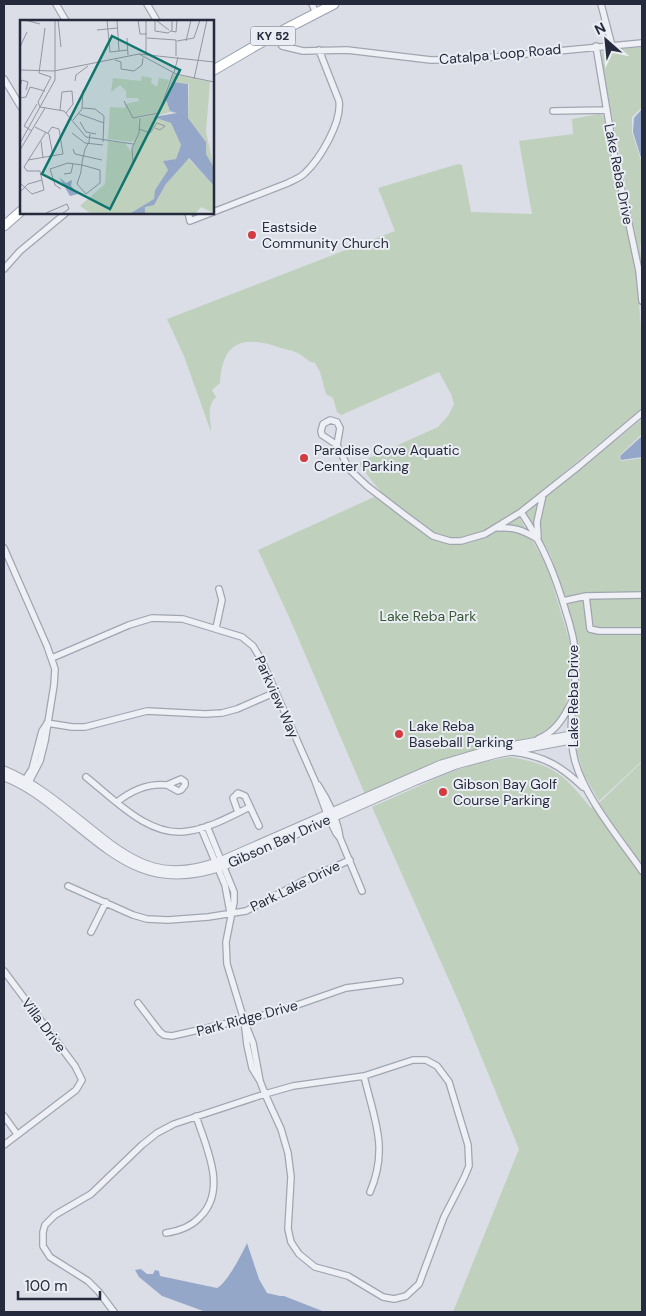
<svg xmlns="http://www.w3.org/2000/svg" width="646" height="1316" font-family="'DM Sans',sans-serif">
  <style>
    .green { fill: #bfd0bc }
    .water { fill: #95a7c8 }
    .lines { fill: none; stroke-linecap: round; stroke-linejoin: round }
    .minor-casing { stroke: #a1a5b0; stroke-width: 8 }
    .tertiary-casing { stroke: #a1a5b0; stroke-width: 9 }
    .primary-casing { stroke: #9ba1b2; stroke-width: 11 }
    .minor { stroke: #eef0f5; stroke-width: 5.5 }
    .tertiary { stroke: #eef0f5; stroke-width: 7 }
    .primary { stroke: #fff; stroke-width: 9 }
    .poi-dot { fill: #d03c40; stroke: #ebedf4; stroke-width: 2 }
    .labels { text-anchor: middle; stroke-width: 4; stroke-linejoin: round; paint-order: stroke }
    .shield { fill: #ebedf4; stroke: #606573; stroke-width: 1 }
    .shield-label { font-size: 12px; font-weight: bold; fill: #252b3c }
    .street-label { font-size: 14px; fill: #252b3c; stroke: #ebedf4 }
    .poi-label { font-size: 14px; fill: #252b3c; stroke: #ebedf4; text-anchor: start }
    .park-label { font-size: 14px; fill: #355832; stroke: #ebedf4 }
    .inset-road { fill: none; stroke: #9296a2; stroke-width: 1 }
    .view { fill: #0f766e; fill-opacity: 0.15; stroke: #0f766e; stroke-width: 2.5 }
    .inset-edge { fill: none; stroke: #252b3c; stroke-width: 2.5 }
  </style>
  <rect width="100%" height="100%" fill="#dbdee6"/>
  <path class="green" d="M642,47V107L632,117V132L642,164V237L640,247L642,268L601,60L602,52L605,50Z
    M599,114L603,116L605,122L637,278L642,342V408L516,512L543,559L550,576L570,643L572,664L569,690L564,711L555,724L538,736L459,754L365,794L290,619L258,550L374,497L380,491L358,463L438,427L448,416L454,404L451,394L439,372L341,415L337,412L333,398L326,394L320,372L315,363C308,362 304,356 298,353C291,350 282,349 275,346C240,335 222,344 220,383L212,390L216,397C206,407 211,418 211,432L184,356L167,319L395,231L378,188L458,164L462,165L471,212L532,214L519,141L573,134L572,119Z
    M642,419V434L619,456L621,461L642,458V761L599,801L584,775L577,752L575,722L579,660L575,632L551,556L526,513Z
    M510,757C555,765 563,774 591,808L600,802L642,762V1312H453L519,1149L461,1007L372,807L448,773L477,763Z"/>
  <path class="water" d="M642,109V161L633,132L634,118Z
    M642,436V457L621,460L620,456Z
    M247,1243L259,1279L267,1293L280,1296H284L325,1312H206L162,1296L139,1277L135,1270L141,1269L147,1274H153L155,1270L159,1271L160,1276L217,1288C227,1283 242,1254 247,1243Z"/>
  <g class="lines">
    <g class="minor-casing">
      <path id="minor" d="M56,4L66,21
        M147,4L157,21
        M312,4L316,13
        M601,4L612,46
        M274,35L282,46L303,51L347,50L431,60L473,59L642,43
        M596,46L614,153L639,271L642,301
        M4,79L21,107
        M553,111L607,110
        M188,212L190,221L288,183C294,180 300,178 305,173C320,159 342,122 339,101L319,50
        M4,269L20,251L67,212
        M330,420L337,422L340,428L337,445L322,435L321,431L323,424Z
        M337,445L349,469L367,486L406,516L433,536L450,541H461L485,534L521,512L579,466L642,413
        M521,512C543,545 555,574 566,612C571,627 575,643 576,660C576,694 566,728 575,761C585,798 620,839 642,871
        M498,528C514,527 522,530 536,538
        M538,537L537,522L543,495
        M4,548L47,646L55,669L54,685L45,741L40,761L27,786
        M586,596L590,629L599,631H642
        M563,601L586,596L642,595
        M216,628L222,600L219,589
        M52,658L129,625L152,618L183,619L242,637L253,646L262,661L315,781L327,814L336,833L340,838L362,891
        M47,723L72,727H85L147,711L205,714L222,713L237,709L276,692
        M538,739C555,732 563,719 571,703
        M513,752C544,756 561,766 583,787
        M86,777C114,799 150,839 189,831C210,828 231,816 250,807
        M181,779L185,782V785L181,790L178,791L167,785Z
        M23,783L32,769L42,731L46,725
        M318,785C328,800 338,821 340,838
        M117,802C132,790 148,783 167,785
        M238,812L233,798L238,793L245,796L259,826
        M201,828L225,885L230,912
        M68,886L133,915L147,919L168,920L208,917L246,911L303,881L350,860
        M91,932L106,902
        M4,971L75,1066L82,1080L76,1090L4,1145
        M138,1003L160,1032L164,1035L172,1036L277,1012L346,988L400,981
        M247,1028L253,1043L260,1081
        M364,1076C374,1119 389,1148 370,1192
        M4,1116L17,1134
        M166,1233C179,1231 191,1227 200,1217C228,1190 206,1147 196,1116
        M114,1312L99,1292L88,1281L50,1257L43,1246V1232L45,1225L55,1215L91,1194L142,1145L157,1133L174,1124L265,1094L293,1086L364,1076L413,1060H426L437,1066L449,1082L468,1145L469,1166L464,1178L444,1217L419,1284L406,1296L394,1299L383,1297L348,1276L315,1267L299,1254L291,1242L288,1229L291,1177L288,1153L281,1129L265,1094L260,1081L252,1068L247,1045L244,1020L227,964L226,942L234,902V892L207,826"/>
    </g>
    <g class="tertiary-casing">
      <path id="tertiary" d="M4,770C38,784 67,810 95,832C138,867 167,881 222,860L441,764L488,750L571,735
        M4,777C23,784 40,796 56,809C112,853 147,894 224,866L416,781L456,765L497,754L571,740"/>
    </g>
    <g class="primary-casing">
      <path id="primary" d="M212,71L274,35L334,4
        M4,226L21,211"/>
    </g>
    <use href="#minor" class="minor"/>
    <use href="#tertiary" class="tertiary"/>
    <use href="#primary" class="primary"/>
  </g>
  <g class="poi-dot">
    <circle cx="252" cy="235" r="5"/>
    <circle cx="304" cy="458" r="5"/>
    <circle cx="399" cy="734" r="5"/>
    <circle cx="443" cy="792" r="5"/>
  </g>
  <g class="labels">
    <rect class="shield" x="250.5" y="26.5" width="45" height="19" rx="4"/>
    <g class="shield-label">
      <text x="273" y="40">KY 52</text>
    </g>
    <g class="street-label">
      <text transform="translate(500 54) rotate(-5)" y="5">Catalpa Loop Road</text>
      <text transform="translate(619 174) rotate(79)" y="5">Lake Reba Drive</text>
      <text transform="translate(573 696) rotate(-90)" y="5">Lake Reba Drive</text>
      <text transform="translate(277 697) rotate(66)" y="5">Parkview Way</text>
      <text transform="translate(279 841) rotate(-24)" y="5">Gibson Bay Drive</text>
      <text transform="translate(295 886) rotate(-26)" y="5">Park Lake Drive</text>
      <text transform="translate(247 1018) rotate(-15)" y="5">Park Ridge Drive</text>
      <text transform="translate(44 1025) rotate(53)" y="5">Villa Drive</text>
    </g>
    <g class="poi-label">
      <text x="262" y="232">Eastside<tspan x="262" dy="16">Community Church</tspan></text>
      <text x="314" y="455">Paradise Cove Aquatic<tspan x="314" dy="16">Center Parking</tspan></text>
      <text x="409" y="731">Lake Reba<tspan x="409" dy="16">Baseball Parking</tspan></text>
      <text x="453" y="789">Gibson Bay Golf<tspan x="453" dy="16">Course Parking</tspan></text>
    </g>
    <g class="park-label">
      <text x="428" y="621">Lake Reba Park</text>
    </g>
  </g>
  <g transform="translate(20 20)">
    <rect width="194" height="194" fill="#dbdee6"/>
    <path d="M153,54L190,62L186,112L194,148L186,134V122L168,98L169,64L153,62L146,81L150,91L160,94L150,92L133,97L151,103L161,125L156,139L144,141L148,150L135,170L137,180L146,164L168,138L194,166V193L181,187L176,193H70L60,186L85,164L88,121L105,123L111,132L120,98L138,94ZM122,56L132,58L131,63L137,67L139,58L149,60L139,92L119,97L117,116L112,122L88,119L90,87L105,88V84L119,81L118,78H106V71L100,65L91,72L93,58L121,61Z" fill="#bfd0bc"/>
    <path d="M153,62L168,64V98L186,122V134L194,148V166L169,138L146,164L134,185L125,187V193H111L134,179L135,170L148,150L143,141L156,139L161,125L151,103L133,97L157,93L150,91L146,80ZM39,157L46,163L52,160L51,166L58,174L50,176Z" fill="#95a7c8"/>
    <path class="inset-road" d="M5,0L20,4M38,0L41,27M87,0L90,32L108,30M97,0L99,31M118,0L120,14H127M126,0V34M135,0V11L148,13L152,10V0M137,1L149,10M77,10L97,8M151,11L156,12L157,0M107,18L108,35M127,18L156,20V36M157,21L174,18L180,0M166,21L171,0M0,27L7,12M119,34L156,54L194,62M95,40L101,42V49L114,51L122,45L123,38M0,50L34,51L119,34L194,42M154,53L158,37M174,59L187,0M55,61L56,55L68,46M0,66L2,60L8,62L6,70M0,78L6,77L10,67L25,71M104,81L113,98L139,93L153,53M20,87L44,91L66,117L113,124M20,87L18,82L31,57L19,53L25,8M63,88L75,89L84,96L83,122M40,90L42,72L52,71L53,84L46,93M59,94L84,103M53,100L62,89L63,70M60,102L66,112L76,114M15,107L29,114L33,136M119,109L130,113L137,103L145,106L140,110L135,108M12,111L4,106L17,84M52,113L65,123L83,125M21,121L23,138M0,123L35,60V0M53,129L55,134L82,140M0,130L25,88M8,140L43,134L39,109L32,107L28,113M113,143L112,128L119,113L120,98M44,154L51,153L53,144M0,163L12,174L24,170L20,151H7L4,147L26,112M41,169L35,165L30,149L48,143L62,145L80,150V163L66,174L57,164L61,152V150L62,145V142L65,129L69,122L70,114M0,172L8,164L22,160M26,193L47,184L49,189L43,193"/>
    <path class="view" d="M92,16L160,50L90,189L22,154Z"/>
    <rect width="194" height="194" class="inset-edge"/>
  </g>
  <rect width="646" height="1316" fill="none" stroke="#252b3c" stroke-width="10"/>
  <g transform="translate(606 40) rotate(333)" stroke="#ebedf4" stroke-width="4" paint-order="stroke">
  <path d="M0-4L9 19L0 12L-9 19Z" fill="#252b3c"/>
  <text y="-8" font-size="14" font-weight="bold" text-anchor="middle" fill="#252b3c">N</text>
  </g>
  <path d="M18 1291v8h82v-8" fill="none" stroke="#252b3c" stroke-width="2.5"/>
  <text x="25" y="1291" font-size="15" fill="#252b3c" stroke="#ebedf4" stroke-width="4" paint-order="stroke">100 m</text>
</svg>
